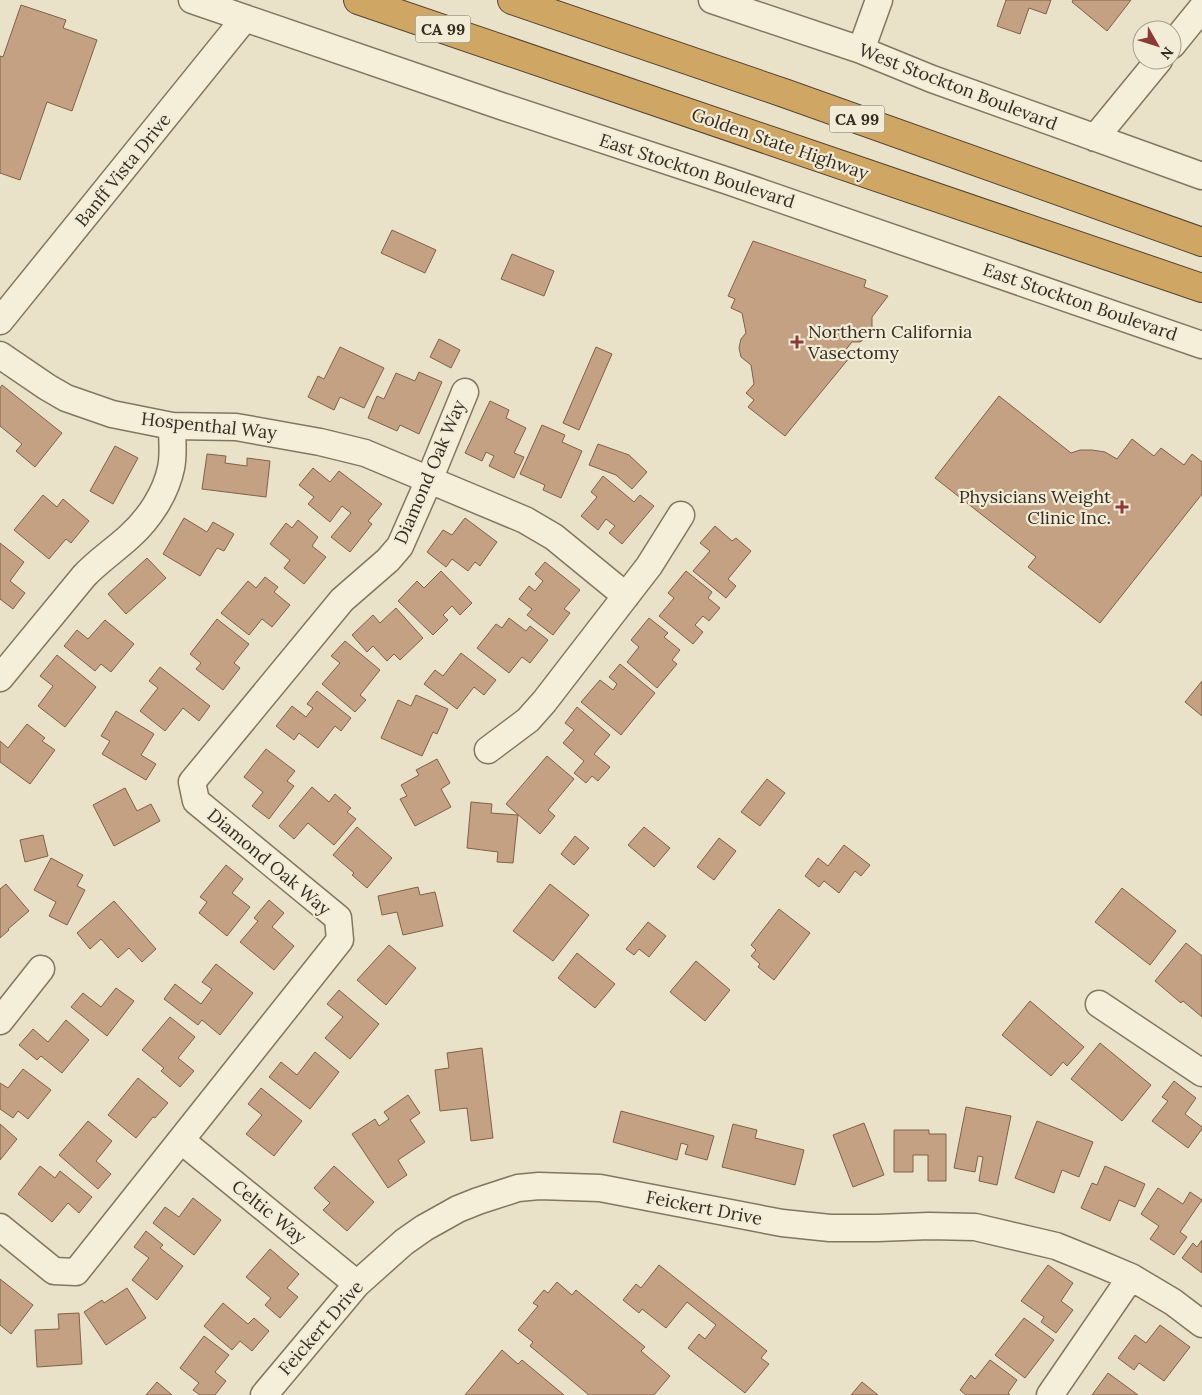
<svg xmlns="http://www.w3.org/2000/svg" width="1202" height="1395" font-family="Lora,serif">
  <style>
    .building { fill: #c4a182; stroke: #806147 }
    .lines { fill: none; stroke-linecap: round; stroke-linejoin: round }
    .minor-casing { stroke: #84755f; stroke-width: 29 }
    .highway-casing { stroke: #524333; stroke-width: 30 }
    .minor { stroke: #f5efda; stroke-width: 26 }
    .highway { stroke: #cfa663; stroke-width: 28 }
    .poi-dot { fill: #8c3a36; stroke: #f2ecd7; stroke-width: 2 }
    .labels { text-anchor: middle; stroke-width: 4.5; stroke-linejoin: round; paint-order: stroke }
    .shield { fill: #f2ecd7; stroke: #6e6658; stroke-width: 1 }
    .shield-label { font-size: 16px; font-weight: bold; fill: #362c21 }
    .street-label { font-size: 18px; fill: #362c21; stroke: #f2ecd7 }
    .poi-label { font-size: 18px; fill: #362c21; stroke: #f2ecd7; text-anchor: start }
  </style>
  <rect width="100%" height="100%" fill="#eae2c8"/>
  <path class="building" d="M1006,0H1051L1046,14L1029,8L1020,34L997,26Z
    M1073,0H1131L1107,31L1072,2Z
    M21,5L66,20L63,28L97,40L72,111L47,102L20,180L0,173V56L3,57Z
    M392,230L436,250L425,273L381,253Z
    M753,241L866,280L864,287L888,296L872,317V328L867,337L860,342H852L844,352L850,357L785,436L748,407L754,400L746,393L754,384L751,365L741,357L739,348L741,339L746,333L742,313L731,308L735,299L728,296Z
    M512,254L554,271L544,296L501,279Z
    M439,339L460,350L451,368L430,357Z
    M340,347L384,368L364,408L340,397L334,410L308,397L318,376L324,379Z
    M596,347L612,354L579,430L563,423Z
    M419,372L442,382L419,434L400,425L397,431L368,418L377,396L384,399L396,373L415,381Z
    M2,385L62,433L35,467L16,451L22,444L0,426V388Z
    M999,396L1071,453L1080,450H1092L1105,452L1117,459L1132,439L1154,456L1161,448L1184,465L1192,454L1202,462V494L1100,623L1028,567L1036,557L935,478Z
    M490,401L509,410L506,418L526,428L514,453L524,457L514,478L489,466L494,456L486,452L482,461L465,453Z
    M542,425L565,435L562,442L582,451L561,498L543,490L545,485L520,474Z
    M598,444L629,455L647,472L632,489L616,475L589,465Z
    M115,446L138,458L113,504L90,491Z
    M207,454L226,456L225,463L247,466V458L270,461L266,497L202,489Z
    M313,468L330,482L339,471L382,504L368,521L372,524L350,552L331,537L351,513L342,506L330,522L308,504L314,497L299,485Z
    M603,476L634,502L640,495L654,506L622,544L609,533L615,526L606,519L598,530L581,516L597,497L591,492Z
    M43,495L57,507L63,499L89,521L71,543L66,539L49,559L14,530Z
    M184,518L207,532L213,522L234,534L224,551L217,548L200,576L163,554Z
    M465,518L497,542L480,566L475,562L468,571L452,559L446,567L427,552L443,530L452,535Z
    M298,520L318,537L312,546L326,557L304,584L284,568L290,560L270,544L286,523L292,528Z
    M715,526L732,541L736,538L751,551L728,579L736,586L726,598L693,571L710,551L700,543Z
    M0,543L24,562L10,581L25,593L13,609L0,599Z
    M147,558L166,578L126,614L108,594Z
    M545,562L580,590L564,609L570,613L553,635L527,615L532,609L519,599L529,586L535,591L543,581L535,574Z
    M441,571L472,603L460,615L452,606L443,615L448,620L433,635L398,601L417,581L424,588Z
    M686,571L712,592L708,598L720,608L709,621L703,616L695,625L703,632L693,644L659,616L674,598L668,593Z
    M265,577L278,587L274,592L290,605L272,627L262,619L249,635L221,613L248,581L256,588Z
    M396,608L423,638L400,660L394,654L387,661L373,646L367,652L352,635L373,615L380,623Z
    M509,618L526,631L530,626L548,640L530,663L522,657L509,673L477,648L496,624L502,628Z
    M649,618L668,633L664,637L680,650L672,660L677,664L657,688L627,662L639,647L631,640Z
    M217,619L249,644L234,663L240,668L223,690L196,669L201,663L190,654Z
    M105,620L134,644L111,672L101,664L95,671L64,646L77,630L88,639Z
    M345,641L380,670L360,695L366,700L355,712L322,684L340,663L331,656Z
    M461,653L496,680L484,695L474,687L457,709L424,684L435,670L443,676Z
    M57,655L96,687L65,727L38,706L53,686L40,676Z
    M620,664L655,693L621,735L581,702L600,680L613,690L617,684L609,677Z
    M160,667L210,706L199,721L183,708L165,731L140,711L158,688L149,681Z
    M1202,681V716L1185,702Z
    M317,691L351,718L341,731L335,726L318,748L299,733L294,740L276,726L292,706L306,717L313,708L307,704Z
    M416,695L448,709L437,734L433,732L422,756L381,738L398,700L411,706Z
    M577,707L610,735L594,754L610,767L598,781L592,776L586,783L574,773L584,761L563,743L574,730L565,723Z
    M116,711L154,734L141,755L156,764L146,780L102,754L110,741L101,736Z
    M27,724L45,738L42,741L55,750L30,784L0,762V741L8,748Z
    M266,749L295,771L287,781L294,786L269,819L252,806L263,792L244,777Z
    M547,756L574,779L548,810L555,816L540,834L506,804Z
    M437,759L450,783L441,789L451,807L415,826L400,799L407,796L401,785L419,775L416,770Z
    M767,779L785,793L760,826L741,812Z
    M312,787L329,802L335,794L351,808L347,812L356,819L334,845L308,823L294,839L279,826Z
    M125,788L137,811L151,804L160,821L114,846L93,805Z
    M471,802L492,804L491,813L518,815L513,863L497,862L498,852L467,848Z
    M357,827L392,858L367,888L352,875L354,873L333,855Z
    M644,827L670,848L654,867L628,845Z
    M43,835L48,856L25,862L20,840Z
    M575,836L589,848L574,865L561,854Z
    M719,838L736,851L714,880L697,867Z
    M844,845L870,865L861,876L855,871L839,893L824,881L819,887L805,876L818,858L828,866Z
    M51,858L83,875L77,886L85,890L67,925L49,916L56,902L34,890Z
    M226,865L243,879L232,893L250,907L227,936L199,913L207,902L200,897Z
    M6,884L29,911L8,929L9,930L0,938V889Z
    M550,884L589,915L553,961L513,931Z
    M418,887L420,895L435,892L443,926L403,935L397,912L382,915L378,896Z
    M1122,888L1176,931L1150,965L1095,922Z
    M269,900L284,913L272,927L294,946L274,970L240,942L258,921L254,918Z
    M114,901L156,949L142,962L129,948L118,958L101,939L90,949L77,933Z
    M779,909L810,933L774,980L758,967L760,964L751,956L756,950L751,945Z
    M648,922L666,936L649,957L639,949L634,955L626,949Z
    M1186,943L1202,956V1017L1183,1001L1181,1003L1155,981Z
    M389,945L416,968L386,1005L357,980Z
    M577,953L615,984L595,1008L558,978Z
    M696,961L730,990L705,1021L670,992Z
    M216,964L253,993L220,1035L202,1020L198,1025L164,999L175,984L201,1004L212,989L202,982Z
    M116,988L134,1001L107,1036L71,1007L83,993L101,1007Z
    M339,990L379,1024L350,1059L325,1038L343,1017L327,1004Z
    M1030,1001L1084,1047L1067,1066L1063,1062L1051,1076L1002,1035Z
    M170,1017L195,1037L178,1058L194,1071L180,1087L161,1071L164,1068L142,1050Z
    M66,1020L89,1040L62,1073L41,1056L37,1060L19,1045L33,1029L48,1042Z
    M1100,1043L1151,1085L1122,1121L1071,1079Z
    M482,1048L493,1138L471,1141L467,1108L440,1111L435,1070L449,1068L447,1053Z
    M315,1052L339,1072L310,1109L269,1077L281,1062L297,1075Z
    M23,1069L51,1090L28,1119L18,1111L13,1118L0,1109V1083L8,1088Z
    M138,1078L168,1103L155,1118L153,1117L136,1138L108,1115Z
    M1174,1081L1196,1098L1185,1114L1202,1127V1129L1188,1148L1152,1121L1168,1101L1162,1097Z
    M261,1088L302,1121L274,1156L246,1134L262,1115L248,1104Z
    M408,1095L420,1113L410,1120L425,1142L398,1160L407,1175L388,1188L352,1134L375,1119L379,1126L389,1119L384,1112Z
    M966,1107L1011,1116L997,1185L979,1181L983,1157L978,1156L975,1172L954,1168Z
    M621,1111L714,1136L707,1160L685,1154L688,1145L681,1143L677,1160L613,1142Z
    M88,1121L112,1141L96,1161L111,1174L98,1189L59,1155Z
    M1037,1121L1093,1142L1079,1177L1062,1170L1054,1193L1015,1178Z
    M864,1123L884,1175L853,1187L833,1135Z
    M0,1124L17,1139L0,1160Z
    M733,1124L757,1130L755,1138L804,1150L795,1185L722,1167Z
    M894,1130H929V1134H946V1181H928V1155H913V1172H894Z
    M40,1166L55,1178L60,1171L92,1197L79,1213L68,1203L52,1222L18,1194Z
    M334,1166L374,1202L347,1231L323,1210L330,1203L314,1188Z
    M1105,1166L1145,1184L1135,1207L1119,1200L1110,1221L1081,1208L1092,1183L1097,1185Z
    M1158,1188L1183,1204L1190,1192L1202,1200L1180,1232L1187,1237L1174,1255L1150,1239L1159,1226L1141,1214Z
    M193,1198L221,1220L194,1255L153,1223L165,1207L179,1217Z
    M146,1231L163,1245L160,1248L183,1266L157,1300L132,1280L149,1258L134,1247Z
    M1202,1240V1273L1182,1258L1193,1243L1197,1247Z
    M270,1249L299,1274L287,1288L298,1297L280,1318L265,1305L271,1298L246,1277Z
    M659,1265L767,1351L761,1358L769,1364L745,1393L688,1348L699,1334L705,1339L716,1325L687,1302L666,1328L642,1309L639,1313L623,1300L636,1284L641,1288Z
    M1048,1265L1073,1283L1061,1301L1073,1310L1056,1333L1041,1322L1044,1317L1021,1301Z
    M0,1279L33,1305L11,1334L0,1325Z
    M557,1282L572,1295L576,1290L645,1347L641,1351L670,1376L654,1395H589L530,1346L533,1342L518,1330L538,1306L533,1303L544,1290L548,1293Z
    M127,1288L146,1318L106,1345L84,1312L102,1300L104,1303Z
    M223,1303L248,1324L254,1318L269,1331L252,1351L240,1341L232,1350L204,1326Z
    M79,1313L82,1364L37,1367L35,1330L59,1329L58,1314Z
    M1024,1318L1054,1340L1025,1378L995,1355Z
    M1160,1325L1190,1347L1164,1381L1139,1363L1134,1370L1118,1358L1135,1335L1146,1343Z
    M204,1336L229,1355L215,1372L226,1381L215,1395H200L193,1390L199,1383L180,1368Z
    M502,1350L518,1364L522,1360L564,1395H465Z
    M990,1360L1017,1380L1008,1393L1010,1395H966L960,1390L971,1375L975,1379Z
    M1108,1373L1138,1395H1092Z
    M157,1382L172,1395H146Z
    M862,1382L878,1395H851Z"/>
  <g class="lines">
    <g class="minor-casing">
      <path id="minor" d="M192,0L501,106L728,181L1202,345
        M712,0L861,50L932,79L1202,176
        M1172,45L1202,8
        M861,50L879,0
        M1095,138L1159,60
        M0,321L245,18
        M0,355L47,387L66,398L112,414L172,426L236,427L320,442L365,453L525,520L554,537L626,596
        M0,678L84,576C98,561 115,550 130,536C149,519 166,493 171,468C174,455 172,440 172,426
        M488,750L528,720L544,702L649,566L681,515
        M1099,1004L1202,1073
        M0,1021L41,969
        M182,1141L357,1284
        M0,1227L54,1271L76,1272L340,940L338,918L196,801L192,782L342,600L388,560L400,546L429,480L465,392
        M264,1395L357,1284L404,1242L424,1228L458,1209L478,1201L518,1188L539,1186L600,1188L782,1223L830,1228H877L929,1226L975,1227L1056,1246L1098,1263L1131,1277L1173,1302L1202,1324
        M1050,1395L1131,1277"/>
    </g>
    <g class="highway-casing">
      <path id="highway" d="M358,0L1202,288
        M512,0L784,93L1202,242"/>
    </g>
    <use href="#minor" class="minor"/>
    <use href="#highway" class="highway"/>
  </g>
  <g class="poi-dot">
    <path d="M794.5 334.5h5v5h5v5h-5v5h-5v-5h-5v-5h5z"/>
    <path d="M1119.5 499.5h5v5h5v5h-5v5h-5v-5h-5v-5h5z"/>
  </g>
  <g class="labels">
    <g class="shield">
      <rect x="415.5" y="15.5" width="55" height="27" rx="4"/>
      <rect x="829.5" y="105.5" width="55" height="27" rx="4"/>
    </g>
    <g class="shield-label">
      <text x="443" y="35">CA 99</text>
      <text x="857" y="125">CA 99</text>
    </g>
    <g class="street-label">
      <text transform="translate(958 87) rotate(21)" y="6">West Stockton Boulevard</text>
      <text transform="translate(780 144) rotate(19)" y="6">Golden State Highway</text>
      <text transform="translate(123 170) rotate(-51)" y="6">Banff Vista Drive</text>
      <text transform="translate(697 171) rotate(18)" y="6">East Stockton Boulevard</text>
      <text transform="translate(1080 302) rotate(19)" y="6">East Stockton Boulevard</text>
      <text transform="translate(209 426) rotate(6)" y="6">Hospenthal Way</text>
      <text transform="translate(430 472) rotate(-67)" y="6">Diamond Oak Way</text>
      <text transform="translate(269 862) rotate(40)" y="6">Diamond Oak Way</text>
      <text transform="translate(704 1208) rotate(11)" y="6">Feickert Drive</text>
      <text transform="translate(269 1212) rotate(39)" y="6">Celtic Way</text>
      <text transform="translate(321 1328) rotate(-49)" y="6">Feickert Drive</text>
    </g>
    <g class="poi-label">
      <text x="808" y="338">Northern California<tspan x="808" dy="21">Vasectomy</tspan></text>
      <text x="1111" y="503" text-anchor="end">Physicians Weight<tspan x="1111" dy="21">Clinic Inc.</tspan></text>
    </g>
  </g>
  <g transform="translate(1157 45) rotate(129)"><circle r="24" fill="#f2ecd7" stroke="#a79f8e"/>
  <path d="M0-4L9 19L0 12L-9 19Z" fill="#8c3a36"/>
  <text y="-8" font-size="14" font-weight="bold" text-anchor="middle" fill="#362c21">N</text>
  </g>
</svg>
